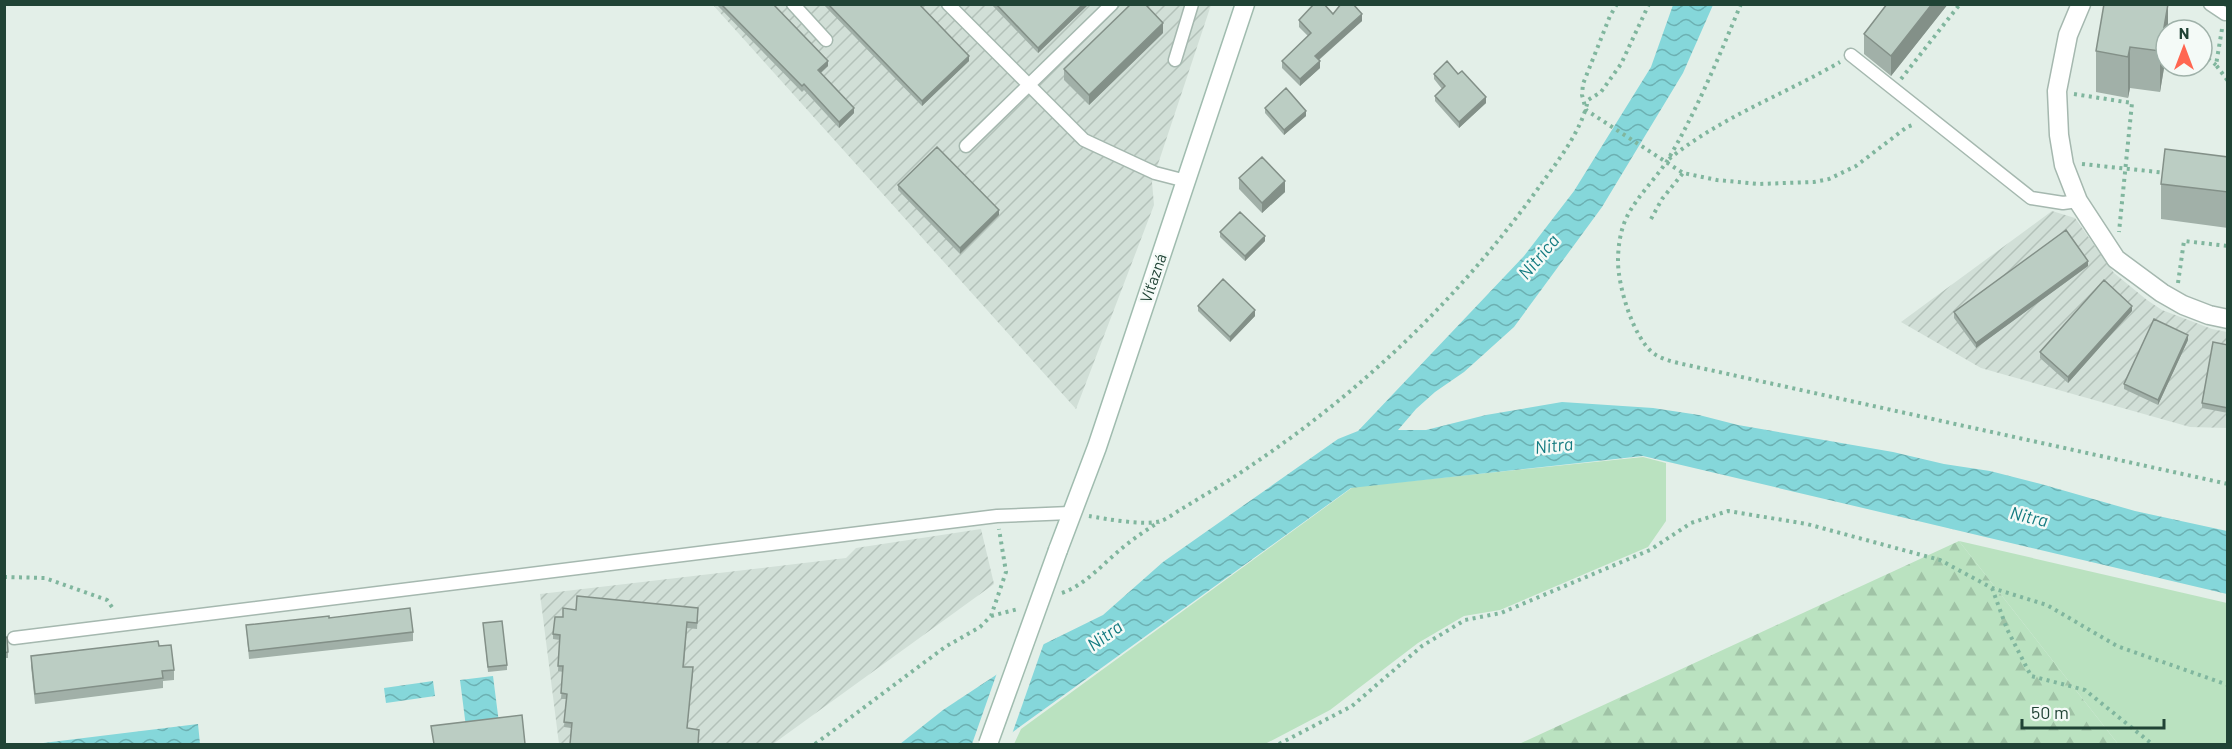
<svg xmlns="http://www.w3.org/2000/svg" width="2232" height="749" font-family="Barlow,sans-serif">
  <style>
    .industrial { fill: url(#industrial-furrows) }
    .green { fill: #bae2c0 }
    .forest { fill: url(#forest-firs) }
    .water { fill: url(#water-waves) }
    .pier { fill: #e3efe8 }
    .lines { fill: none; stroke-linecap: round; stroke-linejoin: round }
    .service-casing { stroke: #a5b8af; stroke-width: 15 }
    .minor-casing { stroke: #a5b8af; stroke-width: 21 }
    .secondary-casing { stroke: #a0bcaf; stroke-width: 21 }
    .path { stroke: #80b69e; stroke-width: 4; stroke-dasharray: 3 4.5; stroke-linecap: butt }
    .service { stroke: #fff; stroke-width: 12 }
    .minor { stroke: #fff; stroke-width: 18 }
    .secondary { stroke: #fff; stroke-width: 18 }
    .secondary-bridge-casing { stroke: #a0bcaf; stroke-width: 21; stroke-linecap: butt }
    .secondary-bridge { stroke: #fff; stroke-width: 18 }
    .wall { fill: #a1b0a8 }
    .shaded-wall { fill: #839088 }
    .building { fill: #bbcdc3; stroke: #839088; stroke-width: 1.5 }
    .labels { text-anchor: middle; stroke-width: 5; stroke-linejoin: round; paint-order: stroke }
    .street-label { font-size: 16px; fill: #204335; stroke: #f4faf7 }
    .water-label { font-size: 18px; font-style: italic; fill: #137b80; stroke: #f4faf7 }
  </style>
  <defs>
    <pattern id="industrial-furrows" width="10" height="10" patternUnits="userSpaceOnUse" patternTransform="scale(1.5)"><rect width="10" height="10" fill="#d1dfd7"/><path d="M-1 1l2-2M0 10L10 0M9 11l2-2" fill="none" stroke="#b3c1b9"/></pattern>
    <pattern id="forest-firs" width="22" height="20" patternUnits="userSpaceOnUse" patternTransform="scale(1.5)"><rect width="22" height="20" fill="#bae2c0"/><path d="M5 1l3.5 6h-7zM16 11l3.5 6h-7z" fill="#a0c3a6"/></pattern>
    <pattern id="water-waves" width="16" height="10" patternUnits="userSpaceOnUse" patternTransform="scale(1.5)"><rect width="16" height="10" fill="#85d7da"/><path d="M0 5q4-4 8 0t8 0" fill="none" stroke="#6cb0b2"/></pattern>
  </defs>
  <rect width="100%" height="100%" fill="#e3efe8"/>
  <path class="industrial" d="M713,5H1211L1152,182L1154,205L1076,409Z
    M2052,211L2075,218L2114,273L2147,300L2162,310L2212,329L2227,332V428L2190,427L1981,368L1901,322Z
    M981,529L994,584L773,744H559L540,594L846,558L856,548Z"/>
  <path class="green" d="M1643,457L1666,463V521L1648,547L1500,610L1464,616L1418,643L1330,710L1265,744H1014L1021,729L1353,487Z
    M1959,541L2227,603V744H2118Z"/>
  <path class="forest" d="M1959,541L2118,744H1519Z"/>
  <path class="water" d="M1673,5H1713L1683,73L1602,207L1514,327L1464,372L1435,392L1416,409L1398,430H1426L1486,415L1562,402L1653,408L1699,415L1738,425L1893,452L1944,464L1990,471L2041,484L2135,511L2227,531V594L1643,456L1351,488L996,744H900L943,710L1040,646L1103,615L1163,562L1338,439L1358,431L1524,256L1574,191L1651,67Z
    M493,676L499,723L466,727L460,680Z
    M433,681L435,696L386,703L384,688Z
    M198,724L200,744H35Z"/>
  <path class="pier" d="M1045,640L1011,737L1001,744H972L998,670Z"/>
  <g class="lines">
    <g class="service-casing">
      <path id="service" d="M793,4L826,40
        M948,4L1084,140L1155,173L1186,181
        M2210,4L2225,14
        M1851,55L2031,198L2063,203L2078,201
        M1175,60L1192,4
        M966,146L1112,4
        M14,638L997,516L1070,513"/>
    </g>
    <g class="minor-casing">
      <path id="minor" d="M2081,4L2068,35L2057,91L2059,135L2064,165L2078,201L2116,259L2162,293L2183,305L2209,315L2228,319"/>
    </g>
    <g class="secondary-casing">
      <path id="secondary" d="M1058,550L1097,447L1245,4"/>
    </g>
    <path class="path" d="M1617,4L1610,16L1583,84L1582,95L1586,110L1683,173L1717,180L1758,184L1814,182L1829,179L1856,166L1907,127L1915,124
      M1741,4C1720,54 1695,115 1667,161C1654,181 1635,198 1625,221C1620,233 1618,248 1618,261C1618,286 1633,337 1653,353C1660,358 1669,361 1678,363L2228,484
      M2222,29L2216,65L2228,81
      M2202,54L2216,65
      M1901,79L1960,4
      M2074,94L2132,103L2119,232
      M1669,159C1721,117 1783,95 1840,62
      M2082,164L2167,173
      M1651,219L1662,199L1683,173
      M2178,283L2184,241L2228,246
      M1089,516C1105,519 1146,526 1161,521C1169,518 1177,511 1185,507C1204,495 1224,484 1243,471C1359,394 1455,303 1537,190C1556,163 1581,133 1588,100L1601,92L1621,64L1649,4
      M4,577L45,578L107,600L114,610
      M1992,588L2007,629L2031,676L2085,690L2152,744
      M1062,593C1085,585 1103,564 1121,549C1133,539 1146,530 1159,522
      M991,616L1018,609
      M815,744L945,647L980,627L991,616L1006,572L999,529
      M1279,744L1352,706L1422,646L1465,620L1501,613L1650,550L1691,523L1728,511L1807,524L1940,560L1992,588L2047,605L2117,646L2228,685"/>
    <use href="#service" class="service"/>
    <use href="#minor" class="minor"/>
    <use href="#secondary" class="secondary"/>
    <g class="secondary-bridge-casing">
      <path id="secondary-bridge" d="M988,744L1058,550"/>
    </g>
    <use href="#secondary-bridge" class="secondary-bridge"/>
  </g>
  <path class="wall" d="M716,4H773L828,66L821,73L854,113L839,128L804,90L802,92Z
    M823,4H919L969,61L922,106Z
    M991,4H1089L1038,53Z
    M1948,4L1891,76L1864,54V34Z
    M2168,4V30H2166V56L2160,92L2130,88L2128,98L2096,92V51Z
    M1333,14L1362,21L1319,60L1320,68L1300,86L1282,68V61L1308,36L1299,27V20Z
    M1163,33L1089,105L1064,80V69Z
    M1434,74H1458L1486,103L1459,128L1435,101V96L1442,89L1434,79Z
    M1265,108L1306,116L1284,135L1265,113Z
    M2228,157V228L2161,219V184Z
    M1239,178L1285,192L1262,213L1239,189Z
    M898,185L999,215L960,254L898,190Z
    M1220,232L1265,241L1245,261L1220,237Z
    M2088,266L1976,348L1954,318V312Z
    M1198,306L1255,316L1230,342L1198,311Z
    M2132,311L2068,383L2040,358V352Z
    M2188,340L2158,405L2124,389V384Z
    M2228,345V413L2202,408V403Z
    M576,610L698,614L697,629L687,628L684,667L693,673L687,728L699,735L698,744H570L571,728L564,727L566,699H561L563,672L558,671L560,640L553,639V634L563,617Z
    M329,618L413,632V641L249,659L246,625Z
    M483,623L507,665V670L488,672Z
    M4,638L8,652V658H4Z
    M159,646L174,670V680L163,681V688L35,704L31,666V656Z"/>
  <path class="shaded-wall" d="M1083,4H1089L1038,53V48Z
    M1932,4H1948L1891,76V56Z
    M2168,4V30H2166V56L2160,92V51Z
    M1362,14V21L1315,63V56Z
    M1163,23V33L1089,105V95Z
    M2130,47V88L2128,98V57Z
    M969,56V61L922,106V101Z
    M828,61V66L818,75V70Z
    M1320,61V68L1300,86V79Z
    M1486,97V103L1459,128V122Z
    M854,108V113L839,128V122Z
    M1306,111V116L1284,135V130Z
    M1285,181V192L1262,213V203Z
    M999,210V215L960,254V248Z
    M1265,236V241L1245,261V256Z
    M2088,261V266L1976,348V343Z
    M2132,306V311L2068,383V377Z
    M1255,310V316L1230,342V337Z
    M2188,335V340L2158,405V400Z"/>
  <path class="building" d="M721,4H773L828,61L818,70L854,108L839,122L804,84L802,86Z
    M828,4H919L969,56L922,101Z
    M996,4H1083L1038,48Z
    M1131,4H1145L1163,23L1089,95L1064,69Z
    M1314,4H1324L1333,14L1341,4H1353L1362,14L1315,56L1320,61L1300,79L1282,61L1311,33L1299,20Z
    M1887,4H1932L1891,56L1864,34Z
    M2104,4H2168L2160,51L2130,47L2128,57L2096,51Z
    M1447,61L1458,74L1462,71L1486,97L1459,122L1435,96L1445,86L1434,74Z
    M1286,88L1306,111L1284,130L1265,108Z
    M937,147L999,210L960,248L898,185Z
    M2165,149L2228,157V192L2161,184Z
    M1262,157L1285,181L1262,203L1239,178Z
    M1240,212L1265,236L1245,256L1220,232Z
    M2066,230L2088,261L1976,343L1954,312Z
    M1223,279L1255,310L1230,337L1198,306Z
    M2104,280L2132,306L2068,377L2040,352Z
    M2154,319L2188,335L2158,400L2124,384Z
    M2213,342L2228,345V408L2202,403Z
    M577,596L698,608L697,623L687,622L683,667H693L687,728L699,730L698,744H570L572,723L564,722L567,694L561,693L563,666H558L560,635L553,634L555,617H563V608L576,610Z
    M410,608L413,632L249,651L246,625L329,616V618Z
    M502,621L507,665L488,667L483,623Z
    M7,637L8,652L4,653V638Z
    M158,641L159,646L171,645L174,670L162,671L163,678L35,694L31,656Z
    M522,715L525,744H434L431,726Z"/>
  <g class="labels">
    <g class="street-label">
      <text transform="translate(1153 278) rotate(-71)" y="6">Víťazná</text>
    </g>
    <g class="water-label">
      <text transform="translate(1539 257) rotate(-50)" y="6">Nitrica</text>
      <text transform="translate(1554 446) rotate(-6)" y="6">Nitra</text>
      <text transform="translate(2029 517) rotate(13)" y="6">Nitra</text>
      <text transform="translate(1105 636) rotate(-36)" y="6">Nitra</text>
    </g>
  </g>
  <rect width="2232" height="749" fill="none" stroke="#204335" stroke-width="12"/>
  <g transform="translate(2184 48)"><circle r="28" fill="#f4faf7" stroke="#9fb1a9" stroke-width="1.5"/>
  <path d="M0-4.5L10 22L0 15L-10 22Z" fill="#ff6651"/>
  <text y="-9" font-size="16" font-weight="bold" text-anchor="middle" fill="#204335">N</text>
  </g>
  <path d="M2022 719v9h142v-9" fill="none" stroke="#204335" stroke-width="3"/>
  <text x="2031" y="719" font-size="18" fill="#204335" stroke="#f4faf7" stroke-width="4.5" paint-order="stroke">50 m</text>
</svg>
